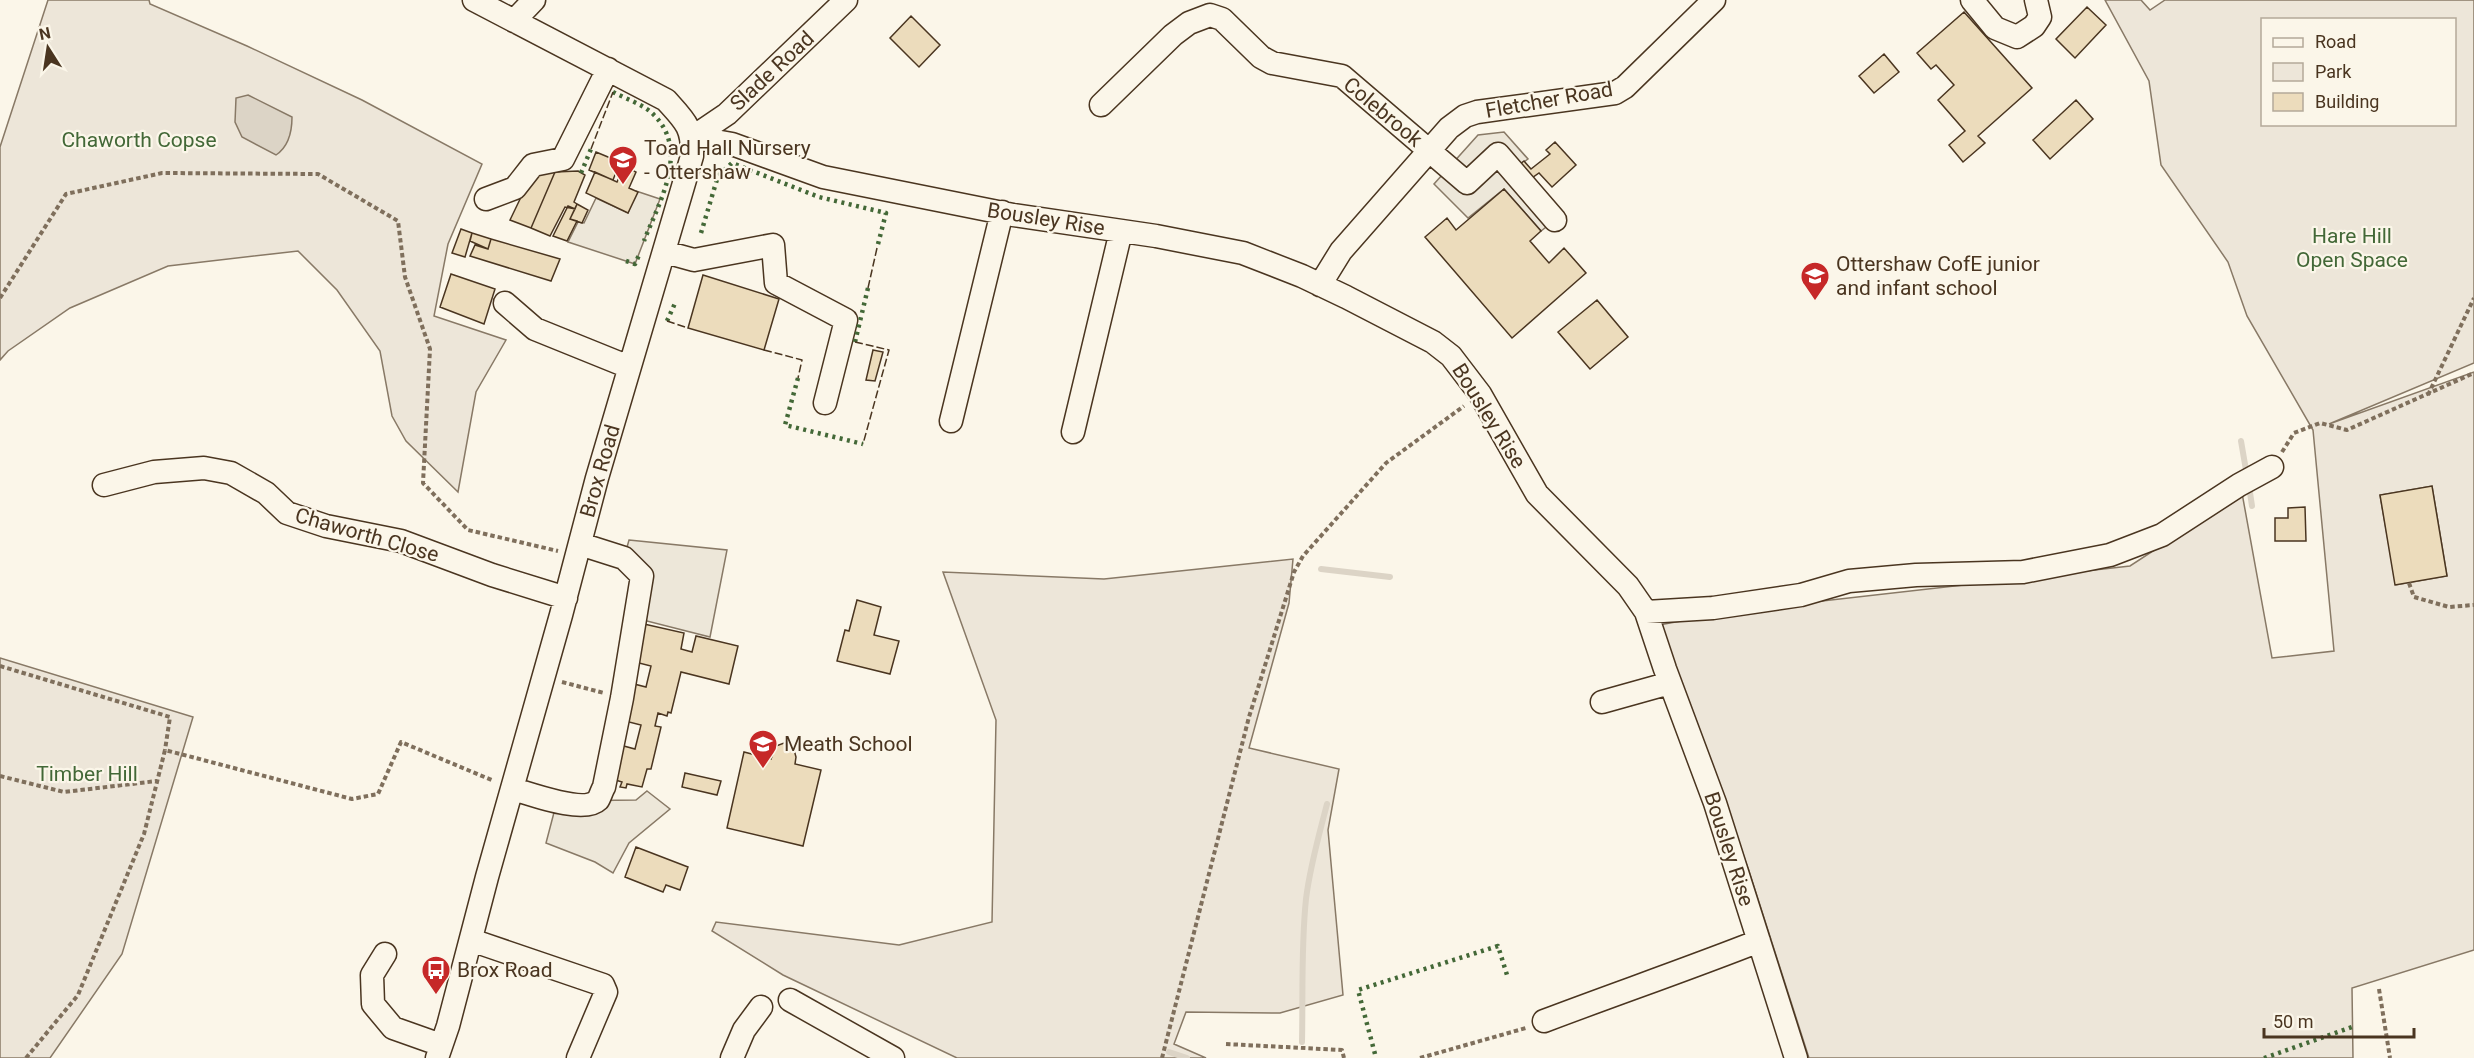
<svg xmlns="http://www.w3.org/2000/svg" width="2474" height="1058" font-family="Roboto,sans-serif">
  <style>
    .green { fill: #ede6d9; stroke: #887966; stroke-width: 1.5; fill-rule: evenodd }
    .parking { fill: #ede7d9; stroke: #887966; stroke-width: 1.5 }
    .water { fill: #dcd4c6; stroke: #887966; stroke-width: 1.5 }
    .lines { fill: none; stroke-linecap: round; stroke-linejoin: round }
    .stream { stroke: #dcd4c6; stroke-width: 6 }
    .building { fill: #ecdcbc; stroke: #4a3520; stroke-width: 1.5 }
    .minor-casing { stroke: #4a3520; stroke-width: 25 }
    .path { stroke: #7f6f5c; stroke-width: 4; stroke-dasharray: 4.5 3; stroke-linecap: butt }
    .minor { stroke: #fbf6e9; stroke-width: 22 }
    .hedge { stroke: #436837; stroke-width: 4.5; stroke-dasharray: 3 4.5; stroke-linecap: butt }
    .fence { stroke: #4a3520; stroke-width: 1.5; stroke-dasharray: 8 3; stroke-linecap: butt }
    .labels { text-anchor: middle; stroke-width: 4.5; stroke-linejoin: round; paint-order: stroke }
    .street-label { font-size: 21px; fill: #4a3520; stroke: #fbf6e9 }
    .park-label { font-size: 21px; fill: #436837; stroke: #fbf6e9 }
    .poi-label { font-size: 21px; fill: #4a3520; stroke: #fbf6e9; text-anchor: start }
  </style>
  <rect width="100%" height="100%" fill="#fbf6e9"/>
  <path class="green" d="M48,0H149L150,4L247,46L362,100L482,164L448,244L434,316L506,340L476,392L458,492L406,441L392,416L380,351L337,290L298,251L168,266L70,308L8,351L0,360V147Z
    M2105,0H2141L2150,10L2165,0H2474V363L2329,424L2474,372V950L2352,988L2353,1058H1809L1749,871L1659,625L1742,610L2130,566L2242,493L2272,658L2334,651L2313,430L2247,316L2228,262L2161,165L2149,81ZM2262,20H2454V124H2262ZM2432,486L2447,576L2396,585L2380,495Z
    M1293,559L1289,603L1249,748L1339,769L1328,830L1343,995L1280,1013L1186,1012L1174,1044L1206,1058H957L783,975L712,931L716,922L899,945L992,922L996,720L943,572L1104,579Z
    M0,658L193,717L122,954L50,1058H0Z"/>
  <path class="parking" d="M1504,132L1528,159L1517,167L1555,220L1541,231L1504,189L1468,218L1434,184L1478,135Z
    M636,191L660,199L635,264L568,242L578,222L584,223L596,198L628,213Z
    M629,540L727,550L710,637L635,618L642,576L624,558Z
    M647,791L670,809L629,843L613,873L595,862L546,843L557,801L636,800Z"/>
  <path class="water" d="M248,95L292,117C292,132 288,147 276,155L242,137L235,122L236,98Z"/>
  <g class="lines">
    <path class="stream" d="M2241,441L2247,476
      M2249,486L2252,506
      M1321,569L1390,577
      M1302,1042C1303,995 1301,946 1306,899C1310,866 1319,835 1327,804
      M1169,1052L1187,1058"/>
  </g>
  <path class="building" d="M2087,7L2106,25L2075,58L2056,39Z
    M1964,12L2032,88L1978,136L1985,143L1963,162L1949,145L1965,131L1938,100L1954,85L1936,65L1931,69L1917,53Z
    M911,16L940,45L919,67L890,38Z
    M1884,54L1899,72L1874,93L1859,76Z
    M2076,100L2093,119L2050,159L2033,140Z
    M1555,142L1576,165L1552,187L1539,173L1529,180L1516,167L1524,161L1531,169L1550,154L1546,150Z
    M596,152L620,162L613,180L589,170Z
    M624,166L636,172L629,188L638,192L628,213L586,193L595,172L617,182Z
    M534,170L555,172L531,228L510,220Z
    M578,171L585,175L574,202L577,204L575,209L565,207L550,236L531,228L555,172Z
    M1504,189L1541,231L1530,241L1549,263L1564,248L1586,273L1512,338L1425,237L1447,218L1456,230Z
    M577,204L588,210L582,223L570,219Z
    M568,206L575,209L570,219L577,221L567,241L553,236Z
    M461,229L472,233L465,257L452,253Z
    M472,233L491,239L488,249L470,241Z
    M491,239L560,259L551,281L470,256L475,245L488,249Z
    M451,274L495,289L484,324L440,307Z
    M703,275L779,299L764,350L688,328Z
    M1597,300L1628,337L1590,369L1558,332Z
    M873,350L883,352L875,381L866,380Z
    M2432,486L2447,576L2395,585L2380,495Z
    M2305,507L2306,541H2275V518H2288V508Z
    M857,600L881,607L874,635L899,641L890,674L837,661L845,630L849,631Z
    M644,624L684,633L681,649L692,652L696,636L738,646L729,684L681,672L671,713L668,712L667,716L658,713L655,726L661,727L651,769H647L642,787L627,784L626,788L620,787L622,782L612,779L620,745L635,749L641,725L625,721L634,684L646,687L651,666L635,662Z
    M784,743L793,746L796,757L795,764L821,770L803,846L727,828L744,752L771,759L776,746Z
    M685,773L721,781L717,795L682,787Z
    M636,847L688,867L680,890L666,885L663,892L625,877Z"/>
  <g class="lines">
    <g class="minor-casing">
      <path id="minor" d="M1972,0L1995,28L2017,37L2034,26L2040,17L2036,0
        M514,21L534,0
        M1101,105L1173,35L1189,23L1210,15L1222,19L1261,57L1272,63L1342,76L1467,183L1498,154L1555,220
        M693,137L732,144L823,177L1013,215L1156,236L1243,253L1302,276L1346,297L1433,342L1451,356L1480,394L1537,494L1628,586L1646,612L1665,669L1715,803L1796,1058
        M693,137L727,114L846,0
        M486,199L515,188L533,165L563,159L608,69
        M665,252L694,260L773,245L776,283L846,320L825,403
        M1320,285L1341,251L1449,128L1465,116L1477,112L1615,93L1625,87L1714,0
        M505,303L535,329L629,367
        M951,421L1002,212
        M1073,432L1121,231
        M104,485L154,472L204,468L231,473L266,493L287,513L326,526L401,541L492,575L566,598
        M1646,612L1713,608L1801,595L1849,581L1916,575L2023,572L2110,555L2162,535L2239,485L2272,467
        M1602,702L1670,683
        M513,789C531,794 584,814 598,800C600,797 602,790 604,787L622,698L642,576L624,558L580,544
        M471,940L603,985L606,992L578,1058
        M385,954L372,975L373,1004L393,1028L441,1045
        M790,1000L893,1058
        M1544,1021C1615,994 1688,969 1759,941
        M437,1058L448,1026L487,877L561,615L597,478L692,156C693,127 685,121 666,100L474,0
        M732,1058L744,1030L761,1007"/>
    </g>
    <path class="path" d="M0,298L66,194L162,173L318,174L398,221L405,277L430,349L423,483L468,530L558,551
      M2428,395L2474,298
      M2282,452L2294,433L2320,423L2347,430L2474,373
      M2409,583L2414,597L2449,607L2474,605
      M0,666L170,717L165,750
      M562,682L604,693
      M0,776L64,792L157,781
      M2379,989L2390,1058
      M1226,1044L1342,1050L1344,1058
      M26,1058L78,995L144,834L165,750L352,799L378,794L401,742L494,781
      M1162,1058L1249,717L1294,572L1303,556L1386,463L1464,406
      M1420,1058L1526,1028"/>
    <use href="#minor" class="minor"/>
    <path class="hedge" d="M613,92C626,99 645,105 654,115C690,151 659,202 644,241
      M581,173L591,149
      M701,233L718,176L732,163L819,197L886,213L877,248
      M626,261L635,264L639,255
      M667,321L676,301
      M855,342L868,288
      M798,378L785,425L863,444
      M1375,1054L1358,990L1498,946L1507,975
      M2264,1058L2352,1027"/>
    <path class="fence" d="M591,149L613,92
      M868,288L877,248
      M667,321L688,328
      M855,342L889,350L863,444
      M764,350L802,360L798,378"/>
  </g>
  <defs>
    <g id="school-pin" transform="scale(1.5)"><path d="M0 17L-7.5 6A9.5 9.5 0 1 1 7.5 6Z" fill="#c62828" stroke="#fbf6e9"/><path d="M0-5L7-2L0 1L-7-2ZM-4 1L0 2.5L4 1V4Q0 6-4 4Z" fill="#fff"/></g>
    <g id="bus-pin" transform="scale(1.5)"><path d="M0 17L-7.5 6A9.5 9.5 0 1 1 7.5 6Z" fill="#c62828" stroke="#fbf6e9"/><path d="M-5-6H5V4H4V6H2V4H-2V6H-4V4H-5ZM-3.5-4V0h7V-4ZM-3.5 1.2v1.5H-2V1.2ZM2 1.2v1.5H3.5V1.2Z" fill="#fff"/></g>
  </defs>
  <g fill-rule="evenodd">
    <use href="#school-pin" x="623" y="160"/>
    <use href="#school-pin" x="1815" y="276"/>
    <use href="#school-pin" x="763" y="744"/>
    <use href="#bus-pin" x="436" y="970"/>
  </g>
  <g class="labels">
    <g class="street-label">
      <text transform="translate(772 71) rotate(-43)" y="7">Slade Road</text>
      <text transform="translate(1549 100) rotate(-10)" y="7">Fletcher Road</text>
      <text transform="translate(1383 112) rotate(40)" y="7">Colebrook</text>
      <text transform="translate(1046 219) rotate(9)" y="7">Bousley Rise</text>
      <text transform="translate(1489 416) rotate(58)" y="7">Bousley Rise</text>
      <text transform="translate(600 471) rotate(-74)" y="7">Brox Road</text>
      <text transform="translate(367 535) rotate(16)" y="7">Chaworth Close</text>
      <text transform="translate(1729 849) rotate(72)" y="7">Bousley Rise</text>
    </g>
    <g class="park-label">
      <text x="139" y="147">Chaworth Copse</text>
      <text x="2352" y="243">Hare Hill<tspan x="2352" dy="24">Open Space</tspan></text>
      <text x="87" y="781">Timber Hill</text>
    </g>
    <g class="poi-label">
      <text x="644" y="155">Toad Hall Nursery<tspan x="644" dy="24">- Ottershaw</tspan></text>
      <text x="1836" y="271">Ottershaw CofE junior<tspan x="1836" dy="24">and infant school</tspan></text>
      <text x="784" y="751">Meath School</text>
      <text x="457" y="977">Brox Road</text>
    </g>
  </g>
  <rect x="2261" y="18" width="195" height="108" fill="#fbf6e9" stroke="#b4a999" stroke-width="1.5"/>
  <rect x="2273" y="38" width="30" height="9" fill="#fbf6e9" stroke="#b4a999" stroke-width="1.5"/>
  <text x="2315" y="48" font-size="18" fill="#4a3520">Road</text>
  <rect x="2273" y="63" width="30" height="18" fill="#ede6d9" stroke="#b4a999" stroke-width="1.5"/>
  <text x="2315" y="78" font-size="18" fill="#4a3520">Park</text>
  <rect x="2273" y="93" width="30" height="18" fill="#ecdcbc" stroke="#b4a999" stroke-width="1.5"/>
  <text x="2315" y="108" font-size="18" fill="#4a3520">Building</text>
  <g transform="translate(48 48) rotate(348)" stroke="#fbf6e9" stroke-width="4.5" paint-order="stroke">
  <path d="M0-4.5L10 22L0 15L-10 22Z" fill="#4a3520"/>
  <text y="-9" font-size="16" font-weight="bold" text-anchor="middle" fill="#4a3520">N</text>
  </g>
  <path d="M2264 1028v9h150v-9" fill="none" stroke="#4a3520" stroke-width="3"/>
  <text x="2273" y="1028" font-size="18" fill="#4a3520" stroke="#fbf6e9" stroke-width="4.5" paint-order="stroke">50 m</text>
</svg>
